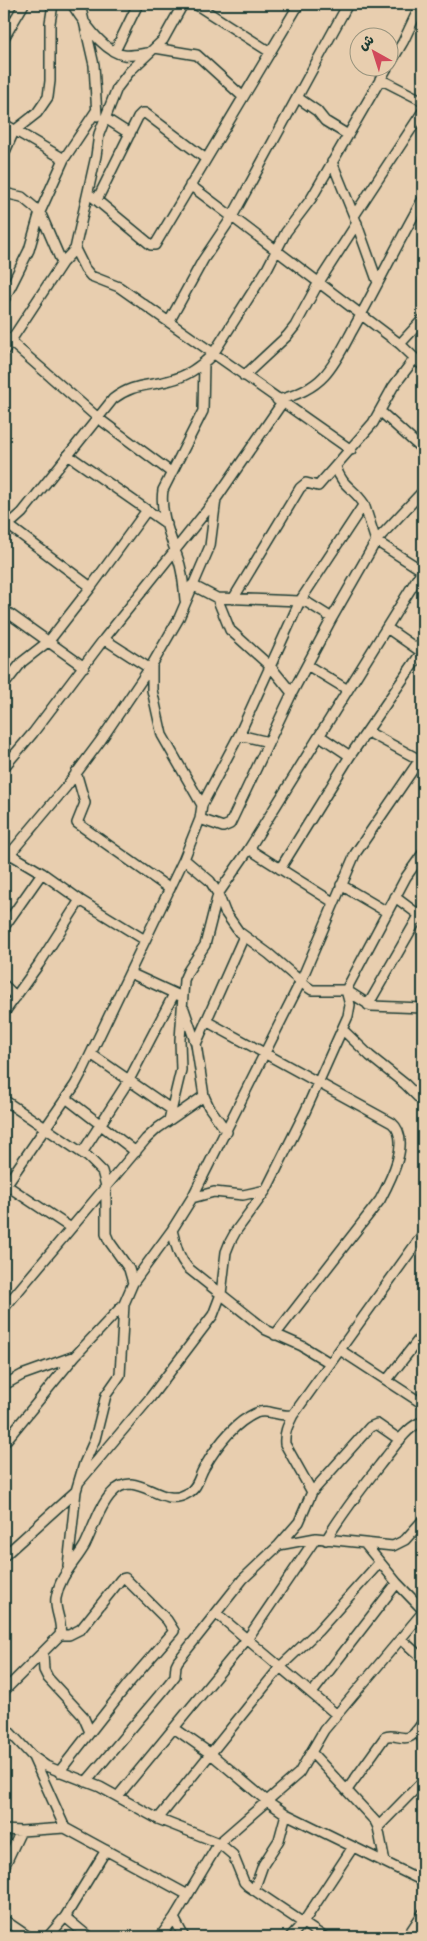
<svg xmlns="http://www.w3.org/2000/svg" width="427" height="1941" font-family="'Playpen Sans','Playpen Sans Arabic',sans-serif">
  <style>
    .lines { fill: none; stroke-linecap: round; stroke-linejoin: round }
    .minor-casing { stroke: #1f3d34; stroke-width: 12 }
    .minor { stroke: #e8ceaf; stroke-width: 9 }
  </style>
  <rect width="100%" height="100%" fill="#e8ceaf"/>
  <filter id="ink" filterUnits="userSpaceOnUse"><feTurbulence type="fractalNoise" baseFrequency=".02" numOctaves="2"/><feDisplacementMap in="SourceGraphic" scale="10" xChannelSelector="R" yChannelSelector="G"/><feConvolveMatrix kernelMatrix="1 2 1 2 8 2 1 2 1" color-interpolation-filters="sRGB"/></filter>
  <g filter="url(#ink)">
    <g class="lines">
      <g class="minor-casing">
        <path id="minor" d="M72,4C82,20 104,52 124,55C131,56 140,54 147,53
          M80,4L94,65L97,116
          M195,4L270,52
          M4,38L24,4
          M155,48L197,55L242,96
          M115,51L138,4
          M390,64L403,42L421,4
          M380,79L423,101
          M298,98L317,111L325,121L348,135
          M105,118L130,134
          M4,124L64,159
          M4,154L14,131L37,113L48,97L50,81V23L53,4
          M332,162L354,216L378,283
          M190,185L400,344L423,366
          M4,193L22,197L40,212L62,263
          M88,193L151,245H155L299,4
          M97,200L138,117L142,113H145L206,159
          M354,216L423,111
          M75,249L85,269L91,276L119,287L351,450
          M4,300L29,250L40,212L64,159L96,111
          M169,322L203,260L232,217L348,4
          M4,336L98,418L172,473
          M400,344L423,319
          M4,351L62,263L75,249L96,156L99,134L117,88L130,71L163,40L183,4
          M244,376L287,336L295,326L319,282L357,223
          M277,400C295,396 311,390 324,376C336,363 344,346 352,331C377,287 398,242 423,199
          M381,412L423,450
          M68,455L167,524
          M336,467C342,487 354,488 364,504L376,541L423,571
          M4,522L91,587
          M4,524L13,521L22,513L113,399C134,383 147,387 171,380C188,376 201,366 213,354L267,269L286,232L311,199L387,68
          M192,585L217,598L300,601L308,603L332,618
          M217,598L230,630L271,667L292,693
          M233,599L300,488L306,483L318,486L373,423L393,387L415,358
          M185,600C184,588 183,577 180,565C173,541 159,515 163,490L203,411L204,363
          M4,610L84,667
          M387,628L423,653
          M104,639L149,668
          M152,665V690L162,735L202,805
          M307,665L348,690
          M4,685L22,662L49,641L91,587L147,510
          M368,732L420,760
          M239,735L269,742
          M320,736L350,756
          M4,767L33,733L104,639L216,499L282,403
          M76,772L85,803L77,823L170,889
          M200,819L223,827L230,824L292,693L332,618L376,541L423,491
          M249,849L333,902
          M10,854L42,873L80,900L145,940
          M184,859L210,881L218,894L225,912L239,932L269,954L306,986L312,990H346L371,1006L423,1008
          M4,861L66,787L101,740L153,663L179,618L210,546L216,499
          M280,869L350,756L423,650
          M341,885L387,912
          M395,897L423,918
          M4,927L42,873
          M130,973L180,996
          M4,985L16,997
          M368,1005L423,909
          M184,1009L196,1044L204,1096L209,1107L227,1132
          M4,1013L39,964L80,900
          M206,1021L392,1123C412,1140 390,1181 380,1200L275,1335
          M343,1030L370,1056L405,1084L423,1102
          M196,1044L244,936
          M91,1054L172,1110
          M66,1098L136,1152
          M4,1100L88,1157L102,1171L106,1186V1234L109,1241L129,1269L133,1283
          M169,1120L181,1070L180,1040L184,980L188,971L205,945L218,894L249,849L423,569
          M82,1153L129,1080L174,994
          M6,1185L71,1228
          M4,1188L75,1085L83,1070L184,859L200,819L202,805L239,735L300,601L364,504
          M192,1198L214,1192L243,1195L266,1190
          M172,1230C176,1245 178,1257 188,1268L266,1330L302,1346L330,1363
          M4,1308L146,1139L158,1128L204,1096
          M340,1350L423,1404
          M387,1380L423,1334
          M4,1385L22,1375L75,1356
          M4,1443L75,1356L124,1304L133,1283L172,1230L192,1198L301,981L355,854L423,755
          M79,1482L150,1398L213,1315L221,1294L226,1252L230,1242L236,1231L266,1190L305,1112L348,1016L350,1005L346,990L406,877L423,853
          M312,1492L285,1444C284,1432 288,1425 293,1415L423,1234
          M326,1540C344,1510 365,1484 386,1457C395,1446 406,1429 419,1423L423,1425
          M365,1544L397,1583L423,1610
          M279,1545L316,1538L393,1546L405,1540L423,1520
          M4,1556L76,1491
          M68,1566L76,1491L84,1464L95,1439L106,1395L120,1375L124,1304
          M216,1613L337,1715
          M401,1639L423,1659
          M43,1653L44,1670L48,1678L83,1716L90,1732
          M4,1691L60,1635C63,1622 54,1610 56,1598C60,1575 75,1563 85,1545C93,1529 99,1507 111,1494C116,1488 123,1484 131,1484C151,1486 168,1506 188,1493C198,1488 199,1476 204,1468C216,1447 234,1423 256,1413C266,1408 280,1417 293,1415
          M312,1693L397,1583
          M4,1726L32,1756L46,1766L100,1787L158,1819L219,1843L233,1855L244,1882L248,1886L324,1937
          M174,1728L211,1754L267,1801L286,1814L423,1881
          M416,1731L423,1739
          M311,1752L375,1821L378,1827L385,1862
          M33,1757L65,1828
          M59,1772L128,1684L174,1631L167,1620L125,1578L121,1579L81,1629L69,1635H60
          M86,1782L163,1691L175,1676L176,1665L178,1661L243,1579L279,1545L299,1522L312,1492L370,1427L377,1424L400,1440
          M347,1790L385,1737C393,1733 401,1740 409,1737C415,1735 419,1727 423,1722
          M118,1796L248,1638L316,1538
          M158,1819L281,1666L318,1631L380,1562
          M378,1827L423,1781
          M4,1830L21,1831L65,1828L188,1895
          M4,1867L21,1831
          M254,1890L263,1865L279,1840L286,1814
          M65,1917L89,1937
          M174,1918L184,1937
          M4,1920L29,1937
          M48,1937L65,1917L106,1850
          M160,1937L174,1918L219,1843L299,1773L324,1730L423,1612
          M290,1937L303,1923L353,1847
          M407,1937L423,1913"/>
      </g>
      <use href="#minor" class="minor"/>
    </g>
  </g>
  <rect width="427" height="1941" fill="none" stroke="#e8ceaf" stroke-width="20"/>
  <rect x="10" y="10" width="407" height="1921" fill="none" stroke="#1f3d34" stroke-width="2" filter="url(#ink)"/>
  <g transform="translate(374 52) rotate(321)"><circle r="24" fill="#e8ceaf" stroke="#98947e"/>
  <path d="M0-4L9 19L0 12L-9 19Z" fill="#d1495b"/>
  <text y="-8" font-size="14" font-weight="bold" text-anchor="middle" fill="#1f3d34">ش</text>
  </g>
</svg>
